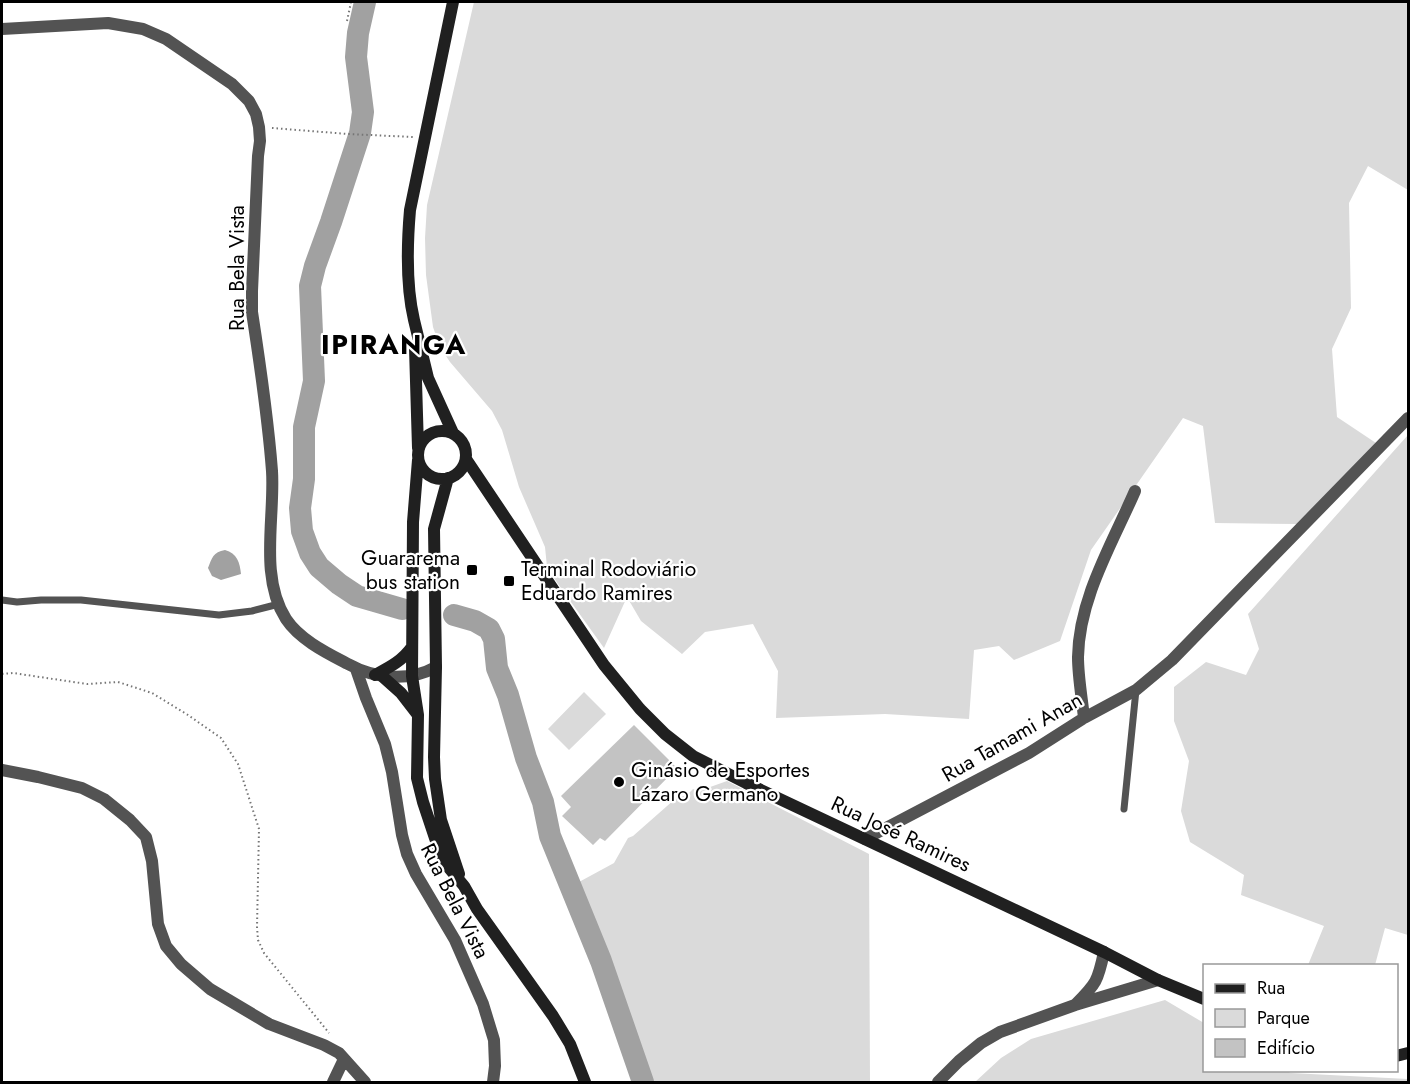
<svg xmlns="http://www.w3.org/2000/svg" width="1410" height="1084" font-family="Jost,sans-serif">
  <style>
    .green { fill: #dadada }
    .water { fill: #a1a1a1 }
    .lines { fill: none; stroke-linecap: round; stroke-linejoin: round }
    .river { stroke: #a1a1a1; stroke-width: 22 }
    .building { fill: #c3c3c3 }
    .path { stroke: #757575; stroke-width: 2; stroke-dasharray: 1.5 3; stroke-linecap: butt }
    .lane { stroke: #535353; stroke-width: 7 }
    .street { stroke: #535353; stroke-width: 12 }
    .secondary { stroke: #202020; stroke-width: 12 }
    .poi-dot { fill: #000; stroke: #fff; stroke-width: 2 }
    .labels { text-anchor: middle; stroke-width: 4.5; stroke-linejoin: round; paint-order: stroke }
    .street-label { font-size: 21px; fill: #000; stroke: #fff }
    .poi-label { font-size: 21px; fill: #000; stroke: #fff; text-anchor: start }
    .district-label { font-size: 27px; font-weight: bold; letter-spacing: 1.5px; fill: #000; stroke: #fff }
  </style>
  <rect width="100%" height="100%" fill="#fff"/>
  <path class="green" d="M474,2H1408V190L1368,166L1349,203L1351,308L1332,349L1337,417L1376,443L1297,524L1215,523L1203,426L1183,418L1091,550L1060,641L1014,660L999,646L974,650L969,719L885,714L776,718L778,671L753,624L705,632L682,654L641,621L627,597L604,648L558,584L547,567L545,547L519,487L502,430L492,411L450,362L440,347L433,327L426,275L425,238L427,205Z
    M1408,435V935L1385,928L1375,965H1308L1324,926L1241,895L1244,875L1190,842L1181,811L1189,761L1174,721V687L1206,662L1246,675L1259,649L1248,614Z
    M584,692L606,714L569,750L548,729Z
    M727,781L869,854L870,1082H653L579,882L614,863L628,838L633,836L675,799L687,795L693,789L699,791Z
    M1165,1000L1204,1023V1070L1286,1071L1291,1073L1408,1079V1082H975L1001,1058L1031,1039Z"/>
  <path class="water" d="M225,550C237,553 240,563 241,574L221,580L212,576L208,568C212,558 213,552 225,550Z"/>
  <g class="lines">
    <path class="river" d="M365,2L358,33L356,57L363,112L360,133L331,222L315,266L310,286L314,381L304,427V479L300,508L302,531L310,553L319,567L339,584L357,596L402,609
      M454,615L475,621L489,629L494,639L497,668L508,695L526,758L543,802L550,836L601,961L643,1082"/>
  </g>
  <path class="building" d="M634,725L677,768L605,841L600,838L593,845L562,816L571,807L561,796Z"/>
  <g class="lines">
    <path class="path" d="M347,21L351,2
      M272,128L348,134L413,137
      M2,674L13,673L87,684L118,682L152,693L188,715L221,738L238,764L259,829L257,927L258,940L264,953L329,1033"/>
    <path class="lane" d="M2,600L17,602L41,600H81L219,615L252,611L279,604
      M1124,809L1136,690"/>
    <path class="street" d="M2,29L108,23L143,29L166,39L232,84L249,101L256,114L259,127L260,141L258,156L252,291V312C260,364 268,418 272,471C275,517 259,577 286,619C300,640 327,653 348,664C375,679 409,682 436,667
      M356,669L366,698L385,744L392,772L402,835L407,854L416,874L455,940L483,1004L494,1040L495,1066L493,1082
      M1084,718C1082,698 1078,677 1078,657C1079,598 1112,544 1135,491
      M2,770L38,777L82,788L104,799L130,820L146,837L152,861L158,924L166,946L181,964L210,989L269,1024L324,1045L339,1053L365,1082
      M865,839L1029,753L1084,718L1136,690L1172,660L1408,418
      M1076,1004C1096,984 1098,981 1104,952
      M333,1082L344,1059
      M938,1082L959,1061L981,1043L1000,1032L1075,1005L1158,980"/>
    <path class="secondary" d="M453,2L410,210C407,245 406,286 414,320L428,378L453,433
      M415,348L418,448
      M418 455a24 24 0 1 1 48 0a24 24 0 1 1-48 0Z
      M466,459L604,665L640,709L665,734L693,756L746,783L1104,952L1158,980L1204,999
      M418,460L413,522L412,676L418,715L417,778L423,802L439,850L449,868L464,886L477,909L553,1016L570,1044L585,1082
      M448,478L434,529L436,667L434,757L435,779L441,820L459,874
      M375,675C390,667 402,661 412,647
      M382,676L401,693L418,715
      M1396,1056L1408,1053"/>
  </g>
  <g class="poi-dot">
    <rect x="466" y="564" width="12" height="12" rx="3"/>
    <rect x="503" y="575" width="12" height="12" rx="3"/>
    <circle cx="619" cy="782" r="6"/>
  </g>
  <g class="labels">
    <g class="street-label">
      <text transform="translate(237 268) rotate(-90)" y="7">Rua Bela Vista</text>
      <text transform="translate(1012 737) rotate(-30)" y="7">Rua Tamami Anan</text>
      <text transform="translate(901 834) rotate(25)" y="7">Rua José Ramires</text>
      <text transform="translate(455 901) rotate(63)" y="7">Rua Bela Vista</text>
    </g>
    <g class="poi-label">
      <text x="460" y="565" text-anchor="end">Guararema<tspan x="460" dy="24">bus station</tspan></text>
      <text x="521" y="576">Terminal Rodoviário<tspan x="521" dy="24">Eduardo Ramires</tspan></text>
      <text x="631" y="777">Ginásio de Esportes<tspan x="631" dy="24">Lázaro Germano</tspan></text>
    </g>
    <g class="district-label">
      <text x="394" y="354">IPIRANGA</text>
    </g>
  </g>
  <rect width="1410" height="1084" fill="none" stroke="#000000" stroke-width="6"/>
  <rect x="1203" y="964" width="195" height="108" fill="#ffffff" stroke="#999999" stroke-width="1.5"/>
  <rect x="1215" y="984" width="30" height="9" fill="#202020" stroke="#999999" stroke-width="1.5"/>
  <text x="1257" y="994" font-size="18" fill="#000000">Rua</text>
  <rect x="1215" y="1009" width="30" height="18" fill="#dadada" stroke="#999999" stroke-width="1.5"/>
  <text x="1257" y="1024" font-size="18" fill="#000000">Parque</text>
  <rect x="1215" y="1039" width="30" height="18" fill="#c3c3c3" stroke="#999999" stroke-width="1.5"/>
  <text x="1257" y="1054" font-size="18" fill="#000000">Edifício</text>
</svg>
